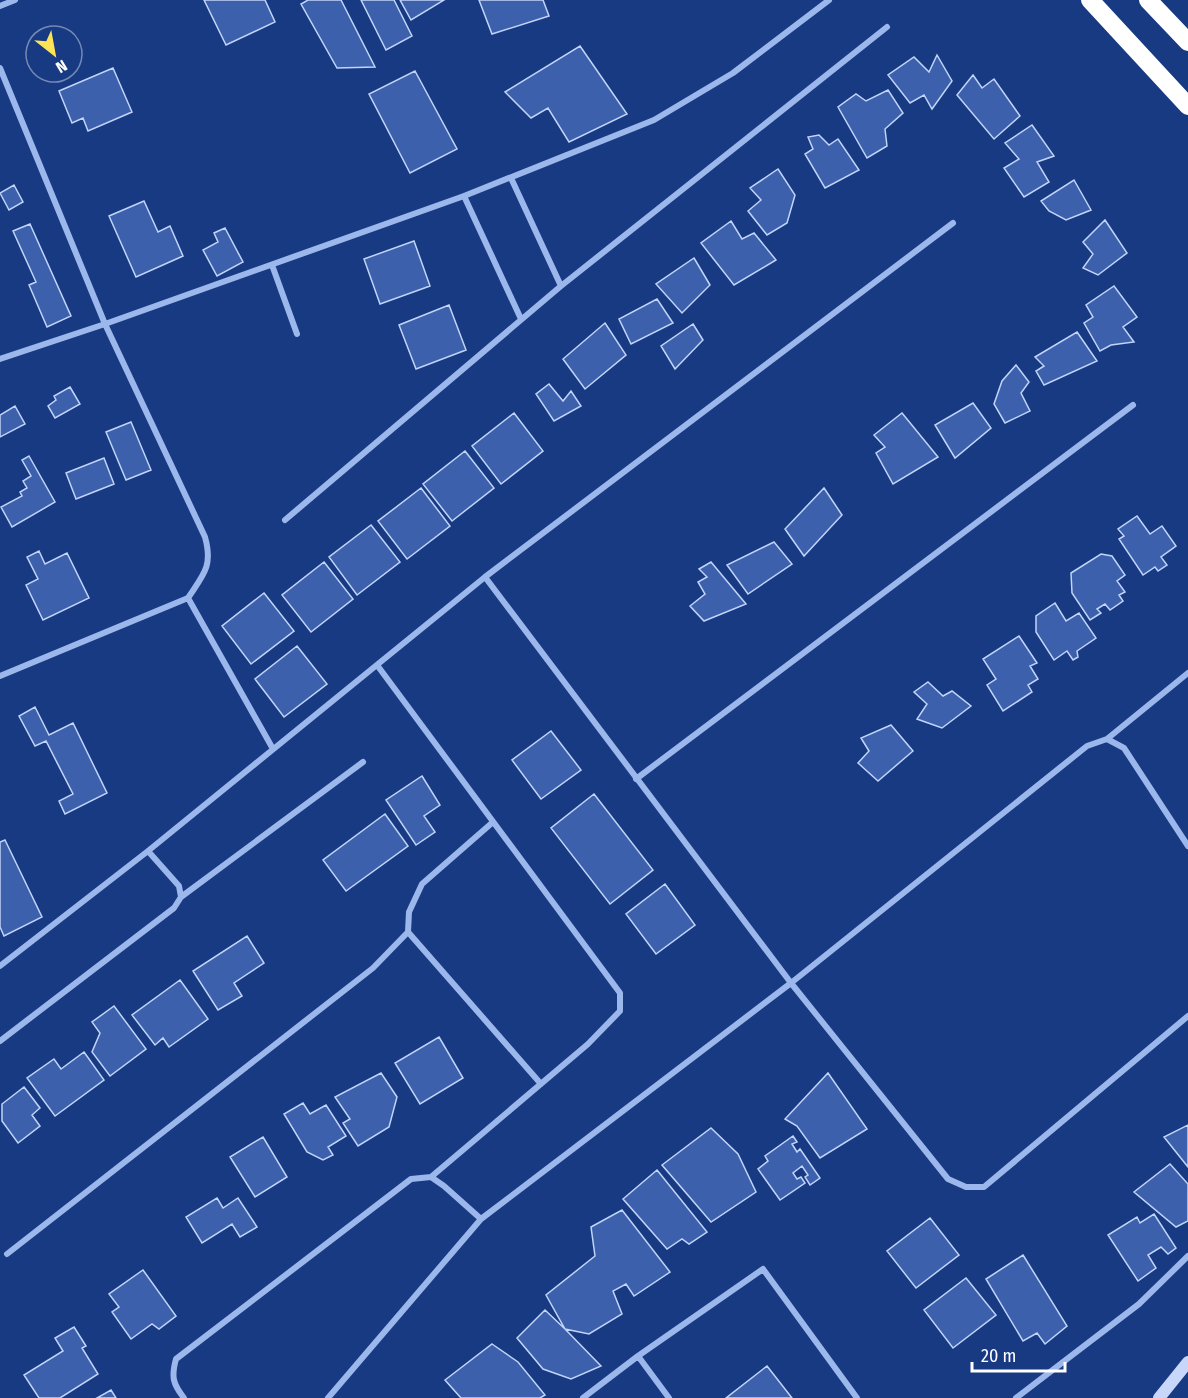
<svg xmlns="http://www.w3.org/2000/svg" width="1188" height="1398" font-family="'Fira Sans Condensed',sans-serif">
  <style>
    .building { fill: #3c60ab; stroke: #c1d4f9; stroke-width: 1.5 }
    .lines { fill: none; stroke-linecap: round; stroke-linejoin: round }
    .street { stroke: #9cb7ec; stroke-width: 6 }
    .secondary { stroke: #c8d7f9; stroke-width: 12 }
    .highway { stroke: #fff; stroke-width: 18 }
  </style>
  <rect width="100%" height="100%" fill="#183a83"/>
  <path class="building" d="M204,0H265L275,22L226,45Z
    M308,0H341L375,67L337,68L301,4Z
    M361,0H394L412,36L386,50Z
    M400,0H444L411,20Z
    M479,0H543L549,16L492,34Z
    M580,46L627,114L569,142L548,108L531,118L505,92Z
    M937,55L952,81L932,109L924,95L910,103L888,75L914,57L929,72Z
    M113,68L132,112L88,131L83,118L72,123L59,91Z
    M415,71L457,149L410,173L369,94Z
    M973,75L982,88L994,79L1020,116L994,139L957,95Z
    M888,90L903,113L885,129L887,146L867,158L838,107L856,94L866,101Z
    M1032,125L1054,156L1037,162L1049,182L1024,197L1004,168L1019,159L1005,143Z
    M819,135L829,145L838,139L859,170L825,188L805,154L813,149L808,137Z
    M778,169L795,195L787,223L767,235L748,211L761,200L750,188Z
    M1074,180L1091,210L1066,220L1049,211L1041,201Z
    M14,185L23,202L9,210L0,193Z
    M144,201L158,232L170,226L183,256L136,277L109,216Z
    M1105,220L1127,253L1098,275L1083,268L1093,254L1083,242Z
    M731,221L742,239L754,233L776,260L734,285L701,243Z
    M30,224L71,316L47,327L29,285L36,282L13,231Z
    M225,228L243,262L217,276L203,250L218,242L214,233Z
    M414,241L430,286L380,304L364,259Z
    M694,258L710,285L682,313L656,284Z
    M1114,286L1137,317L1123,327L1134,342L1111,345L1100,351L1084,323L1093,317L1086,305Z
    M657,299L673,323L631,344L619,319Z
    M449,305L466,350L416,369L399,325Z
    M605,323L626,355L585,389L563,359Z
    M693,324L703,340L675,369L661,346Z
    M1077,332L1097,361L1044,385L1036,371L1044,366L1035,357Z
    M1016,365L1029,382L1021,393L1030,411L1005,423L994,404L1002,381Z
    M549,384L563,401L571,391L581,406L554,421L536,394Z
    M70,387L80,404L55,418L48,406L56,400L54,396Z
    M973,403L991,428L955,458L935,425Z
    M15,406L25,424L0,437V415Z
    M514,413L543,451L501,484L472,446Z
    M902,413L938,457L893,484L876,453L885,447L874,435Z
    M131,422L151,470L126,480L106,432Z
    M465,451L494,488L452,521L423,484Z
    M29,456L55,502L12,527L1,507L22,496L20,492L27,488L23,481L31,476L22,460Z
    M104,458L114,484L76,499L66,473Z
    M421,488L450,526L407,559L378,521Z
    M824,488L842,515L804,556L785,529Z
    M1137,516L1150,534L1162,526L1176,546L1161,557L1167,565L1158,571L1155,567L1143,575L1119,539L1124,536L1118,529Z
    M371,525L400,562L357,595L329,557Z
    M774,542L792,564L748,594L727,565Z
    M39,551L45,564L67,553L89,598L43,620L26,585L38,579L27,557Z
    M1101,554L1112,556L1125,575L1117,581L1125,592L1119,595L1123,601L1110,610L1105,604L1097,609L1101,613L1090,620L1072,593L1071,573Z
    M324,562L353,599L311,632L282,595Z
    M711,562L746,604L704,621L690,606L705,594L698,582L707,577L699,569Z
    M264,593L294,631L251,664L222,626Z
    M1055,603L1066,621L1079,613L1096,638L1077,651L1078,657L1073,660L1067,651L1054,660L1036,632V616Z
    M1019,636L1037,663L1030,666L1038,679L1028,685L1032,692L1003,711L987,685L996,679L983,659Z
    M297,646L327,684L284,717L255,679Z
    M928,682L943,696L952,691L971,706L942,728L917,719L927,704L914,692Z
    M35,707L49,735L73,723L107,793L65,814L59,801L73,794L46,741L35,746L19,716Z
    M891,725L913,751L878,781L858,763L869,751L861,738Z
    M551,731L581,770L541,799L512,760Z
    M422,776L440,805L424,816L435,832L416,845L386,800Z
    M594,794L653,870L610,904L551,828Z
    M385,814L408,846L346,891L323,860Z
    M5,840L42,917L4,936L0,927V842Z
    M665,884L695,925L656,954L626,914Z
    M247,936L264,963L234,983L242,996L218,1010L193,971Z
    M180,980L208,1019L169,1047L163,1038L155,1045L132,1015Z
    M114,1006L146,1049L110,1076L92,1052L100,1033L92,1022Z
    M439,1037L463,1078L420,1104L395,1063Z
    M84,1052L104,1080L55,1116L27,1078L54,1059L61,1069Z
    M381,1073L397,1097L389,1127L358,1146L343,1123L350,1119L335,1097Z
    M828,1073L867,1129L820,1158L797,1126L785,1119Z
    M24,1087L40,1108L32,1115L40,1126L18,1143L2,1121V1104Z
    M303,1103L310,1114L326,1105L346,1136L328,1147L333,1155L323,1160L307,1152L284,1114Z
    M1188,1125V1167L1164,1137Z
    M711,1128L738,1154L756,1192L711,1222L662,1165Z
    M793,1136L797,1142L792,1144L797,1152L800,1149L820,1178L810,1185L805,1177L808,1175L802,1166L793,1173L797,1179L801,1177L805,1183L780,1200L758,1169L768,1161L765,1156Z
    M263,1137L287,1177L255,1197L230,1157Z
    M1170,1164L1188,1184V1221L1176,1227L1134,1192Z
    M657,1170L707,1232L689,1244L682,1239L667,1249L623,1199Z
    M217,1198L223,1208L238,1198L257,1227L240,1237L232,1224L202,1243L186,1217Z
    M622,1210L670,1272L634,1296L626,1284L613,1291L622,1314L589,1334L565,1329L546,1295L595,1256L591,1227Z
    M1154,1214L1176,1248L1168,1254L1161,1247L1148,1255L1156,1268L1138,1281L1108,1235L1137,1217L1140,1223Z
    M930,1218L959,1255L916,1288L887,1251Z
    M1023,1255L1067,1326L1045,1344L1037,1333L1023,1341L986,1279Z
    M143,1270L176,1316L159,1329L152,1324L131,1339L112,1312L119,1307L109,1294Z
    M966,1278L996,1315L953,1348L924,1310Z
    M545,1310L565,1329L601,1366L571,1379L543,1369L517,1338Z
    M74,1327L86,1346L82,1348L98,1374L60,1398H39L24,1375L63,1351L55,1338Z
    M492,1344L518,1362L545,1395L540,1398H461L445,1380Z
    M767,1366L792,1398H726Z
    M111,1390L116,1398H97Z"/>
  <g class="lines">
    <path class="street" d="M0,6L15,0
      M0,68L105,324L0,359
      M511,178L561,286
      M464,196L521,319
      M272,265L297,334
      M285,520L561,286L887,27
      M485,577L953,223
      M188,598C204,574 213,566 205,537L105,324L464,196L654,120L733,73L829,0
      M377,665L620,993V1011L588,1044L431,1177
      M0,676L188,598L273,749
      M1107,739L1188,673
      M636,779L1133,405
      M1188,846L1124,748L1107,739L1087,746L791,983L948,1179L966,1187H984L1188,1016
      M181,897L363,762
      M408,932L541,1084
      M0,966L148,851L485,577L791,983L481,1219L328,1398
      M0,1041L174,908L181,897L179,886L148,851
      M7,1254L373,968L408,932L409,912L422,884L493,822
      M638,1356L763,1269L857,1398
      M184,1398C173,1384 171,1377 176,1359L411,1179L431,1177L444,1186L481,1219
      M583,1398L638,1356L669,1398
      M1016,1398L1139,1304L1188,1256"/>
    <path class="secondary" d="M1159,1398L1188,1362"/>
    <path class="highway" d="M1090,0L1188,106
      M1148,0L1188,42"/>
  </g>
  <g transform="translate(54 54) rotate(149)"><circle r="28" fill="#183a83" stroke="#7489b5" stroke-width="1.5"/>
  <path d="M0-4.5L10 22L0 15L-10 22Z" fill="#ffe357"/>
  <text y="-9" font-size="16" font-weight="bold" text-anchor="middle" fill="#ffffff">N</text>
  </g>
  <path d="M972 1362v9h93v-9" fill="none" stroke="#ffffff" stroke-width="3"/>
  <text x="981" y="1362" font-size="18" fill="#ffffff" stroke="#183a83" stroke-width="4.5" paint-order="stroke">20 m</text>
</svg>
